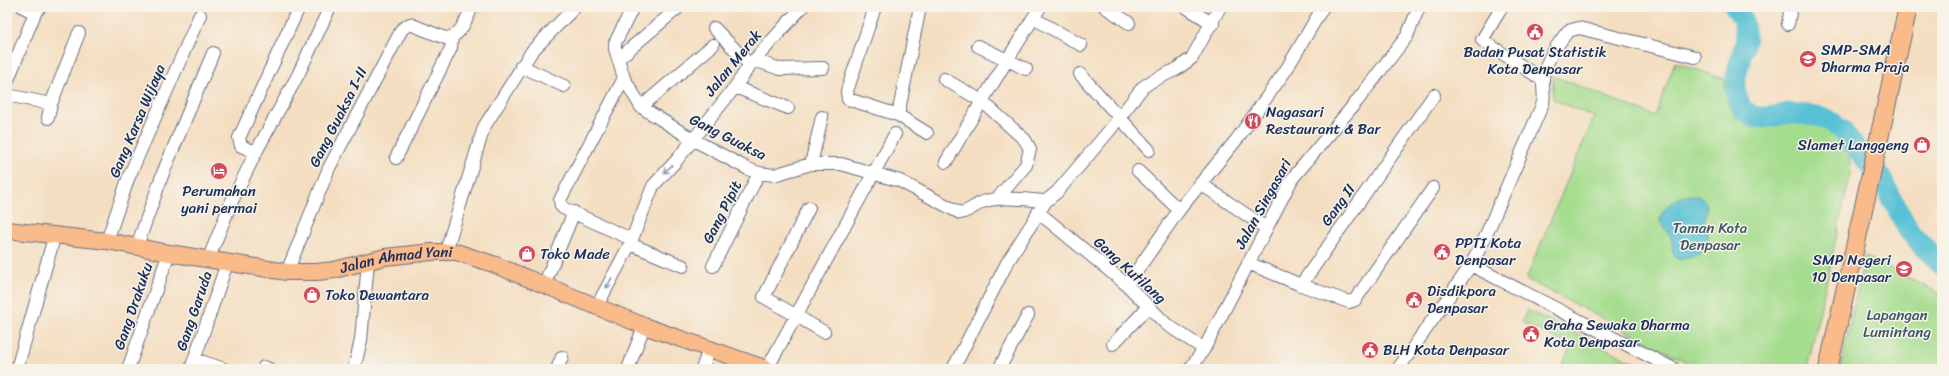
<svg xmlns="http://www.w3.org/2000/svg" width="1949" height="376" font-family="Sriracha,sans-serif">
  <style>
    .green { fill: #a5dd8e; stroke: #608676 }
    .water { fill: #58c1d5; stroke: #3a789a }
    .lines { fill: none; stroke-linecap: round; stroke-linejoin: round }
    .river { stroke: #58c1d5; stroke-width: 21 }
    .minor-casing { stroke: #676c81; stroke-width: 14 }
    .major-casing { stroke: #676c81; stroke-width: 18 }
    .highway-casing { stroke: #676c81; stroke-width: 20 }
    .minor { stroke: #fff; stroke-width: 12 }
    .major { stroke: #fabb8b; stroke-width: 16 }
    .highway { stroke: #fabb8b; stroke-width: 18 }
    .oneway { stroke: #8d97ae }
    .labels { text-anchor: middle; stroke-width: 3; stroke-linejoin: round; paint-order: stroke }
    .poi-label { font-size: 15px; fill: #1b2f5e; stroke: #f7f3e8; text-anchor: start }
    .street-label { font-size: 15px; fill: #1b2f5e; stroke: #f7f3e8 }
    .park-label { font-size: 15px; fill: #3e5a6a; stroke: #f7f3e8 }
  </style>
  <rect width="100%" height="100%" fill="#f7f3e8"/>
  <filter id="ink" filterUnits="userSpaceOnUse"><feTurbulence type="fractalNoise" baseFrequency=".025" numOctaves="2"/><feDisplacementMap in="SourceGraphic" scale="8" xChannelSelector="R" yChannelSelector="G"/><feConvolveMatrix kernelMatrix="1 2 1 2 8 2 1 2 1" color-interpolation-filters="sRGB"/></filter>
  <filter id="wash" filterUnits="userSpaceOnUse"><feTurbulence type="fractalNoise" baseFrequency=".012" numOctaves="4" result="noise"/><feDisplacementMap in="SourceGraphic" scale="16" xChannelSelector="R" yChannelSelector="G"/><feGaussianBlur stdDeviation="0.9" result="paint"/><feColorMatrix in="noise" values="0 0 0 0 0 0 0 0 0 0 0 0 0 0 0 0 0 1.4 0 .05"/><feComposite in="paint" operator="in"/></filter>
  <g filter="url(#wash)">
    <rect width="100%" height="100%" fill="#f4dec1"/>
    <path class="green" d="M1675,62L1725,79C1722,104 1737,122 1763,123C1772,124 1779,121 1787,120C1809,118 1828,126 1841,143C1844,146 1847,149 1848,153C1850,159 1850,165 1851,171L1807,369H1700L1526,279L1594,117L1553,99V76L1655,116Z
      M1865,256L1942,295V369H1840Z
      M1527,310L1648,369H1560L1571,346L1522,322Z"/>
    <path class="water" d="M1692,195C1716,200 1703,214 1704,227C1705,232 1709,237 1708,242C1708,254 1686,260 1677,259C1670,253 1674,246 1671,238C1669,230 1660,227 1660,218C1666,204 1677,196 1692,195Z"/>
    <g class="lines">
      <path class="river" d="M1735,7L1743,19L1746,39L1736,76V95L1742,109L1754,117H1769L1789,113L1817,116L1832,122L1844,133L1881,178L1909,231L1942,266"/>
    </g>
  </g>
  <g filter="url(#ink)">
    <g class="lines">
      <g class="minor-casing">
        <path id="minor" d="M23,7L35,13
          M633,7L615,43V49L624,78L641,107L692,139L748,169L759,173L774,175L811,164H841L900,181L960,213C969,212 977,203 986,201C1004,196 1027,200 1046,201
          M875,7L847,91L848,99L898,115L927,133
          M1105,7L1129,23
          M1186,7L1213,24
          M1502,7L1482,40L1543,80
          M1033,18L1081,45
          M1788,24L1791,7
          M714,28L750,65
          M978,46L1026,69
          M618,59L679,7
          M754,60L780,69L823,68
          M521,66L564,86
          M1080,74L1149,150
          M624,78L560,200L561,206L563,208L631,239
          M944,79L982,101L946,162
          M7,82L35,13L40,7
          M735,87L788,108
          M7,95L51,104L79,33
          M641,107L713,45
          M898,115L920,7
          M48,118L51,104
          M256,152L241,146L239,138L299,7
          M396,158L451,48L452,38
          M811,164L822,117
          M1138,171L1179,210
          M1201,184L1266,228
          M997,199L1026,165L1030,149L1025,140L982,101L1040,7
          M809,208L764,297L824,332
          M1038,212L1127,285L1166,324L1204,349
          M107,241L128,179L200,15
          M630,244L683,266
          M137,246L163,173L213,53
          M446,251L484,127L532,51L575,7
          M208,260L231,203L256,152L298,75L330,7
          M1248,263L1301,285L1434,95
          M1471,265L1674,369
          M713,266L759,173
          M287,272L329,168L402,29L410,24L445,38C461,38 466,19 472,7
          M544,285L574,212
          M1127,285L1179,210L1237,139L1286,70L1323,7
          M1301,285L1349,302L1355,300L1433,188
          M597,306L630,244L653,186L676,161L735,87L750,65L802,7
          M1113,344L1148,307
          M195,359L224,369
          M264,367L269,369
          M17,369L55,234
          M128,369L169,253
          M191,369L227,263
          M354,369L361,340L368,262
          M557,369L562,357
          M628,369L644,326
          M702,369L709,349
          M767,369L895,134
          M953,369L1007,263L1046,201L1057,192L1109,131L1143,87L1152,81L1177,69L1192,58L1220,7
          M999,369L1028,315
          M1190,369L1204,349L1217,324L1292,179L1357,101L1407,36L1419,7
          M1398,369L1471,265L1483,242L1543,103C1545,94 1542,86 1543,78C1545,61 1558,44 1568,31L1579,28L1695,57"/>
      </g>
      <g class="major-casing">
        <g id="major">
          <path id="s1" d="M7,230L107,241L169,253L287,272H317L334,270L385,257L432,252H456L493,264L644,326L767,369"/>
        </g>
      </g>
      <g class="highway-casing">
        <path id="highway" d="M1828,369L1908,7"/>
      </g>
      <use href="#minor" class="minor"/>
      <use href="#major" class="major"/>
      <use href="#highway" class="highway"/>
    </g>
    <defs><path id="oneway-shaft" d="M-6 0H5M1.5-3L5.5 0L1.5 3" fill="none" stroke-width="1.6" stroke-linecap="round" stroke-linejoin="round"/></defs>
    <g class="oneway">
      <use href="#oneway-shaft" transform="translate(668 169) rotate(136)"/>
      <use href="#oneway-shaft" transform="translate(609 283) rotate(118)"/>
    </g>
  </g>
  <defs>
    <g id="civic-disc" transform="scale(0.9)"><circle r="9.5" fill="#d1495b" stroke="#f7f3e8"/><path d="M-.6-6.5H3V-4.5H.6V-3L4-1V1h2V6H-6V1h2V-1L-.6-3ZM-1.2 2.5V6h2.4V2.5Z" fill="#fff"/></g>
    <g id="school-disc" transform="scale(0.9)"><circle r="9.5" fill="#d1495b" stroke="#f7f3e8"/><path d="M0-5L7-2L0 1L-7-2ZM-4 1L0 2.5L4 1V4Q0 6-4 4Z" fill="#fff"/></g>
    <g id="restaurant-disc" transform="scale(0.9)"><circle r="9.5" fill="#d1495b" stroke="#f7f3e8"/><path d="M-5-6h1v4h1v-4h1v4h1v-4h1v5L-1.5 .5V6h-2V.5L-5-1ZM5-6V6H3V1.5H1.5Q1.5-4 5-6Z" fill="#fff"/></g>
    <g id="shop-disc" transform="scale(0.9)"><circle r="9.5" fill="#d1495b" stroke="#f7f3e8"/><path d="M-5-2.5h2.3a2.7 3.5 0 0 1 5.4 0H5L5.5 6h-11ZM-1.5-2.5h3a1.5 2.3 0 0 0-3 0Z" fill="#fff"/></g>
    <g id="hotel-disc" transform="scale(0.9)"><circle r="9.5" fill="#d1495b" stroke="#f7f3e8"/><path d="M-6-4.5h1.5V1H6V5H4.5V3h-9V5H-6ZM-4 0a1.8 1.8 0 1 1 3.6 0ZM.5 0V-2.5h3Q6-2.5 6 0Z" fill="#fff"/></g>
  </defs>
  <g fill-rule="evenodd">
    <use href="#civic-disc" x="1535" y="32"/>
    <use href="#school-disc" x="1808" y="59"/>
    <use href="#restaurant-disc" x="1253" y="121"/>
    <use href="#shop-disc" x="1922" y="145"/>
    <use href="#hotel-disc" x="219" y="171"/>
    <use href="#civic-disc" x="1442" y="252"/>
    <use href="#shop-disc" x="527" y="254"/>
    <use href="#school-disc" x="1904" y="269"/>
    <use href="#shop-disc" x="312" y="295"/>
    <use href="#civic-disc" x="1414" y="300"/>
    <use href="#civic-disc" x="1531" y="334"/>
    <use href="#civic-disc" x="1370" y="350"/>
  </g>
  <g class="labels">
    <g class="poi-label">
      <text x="1821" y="55">SMP-SMA<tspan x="1821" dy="17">Dharma Praja</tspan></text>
      <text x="1535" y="57" text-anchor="middle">Badan Pusat Statistik<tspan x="1535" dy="17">Kota Denpasar</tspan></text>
      <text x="1266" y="117">Nagasari<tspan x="1266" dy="17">Restaurant &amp; Bar</tspan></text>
      <text x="1909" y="150" text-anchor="end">Slamet Langgeng</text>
      <text x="219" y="196" text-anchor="middle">Perumahan<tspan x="219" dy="17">yani permai</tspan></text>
      <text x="1455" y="248">PPTI Kota<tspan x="1455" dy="17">Denpasar</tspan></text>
      <text x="540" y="259">Toko Made</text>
      <text x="1891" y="265" text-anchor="end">SMP Negeri<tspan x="1891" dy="17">10 Denpasar</tspan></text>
      <text x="1427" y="296">Disdikpora<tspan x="1427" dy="17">Denpasar</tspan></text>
      <text x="325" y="300">Toko Dewantara</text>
      <text x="1544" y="330">Graha Sewaka Dharma<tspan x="1544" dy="17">Kota Denpasar</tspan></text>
      <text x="1383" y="355">BLH Kota Denpasar</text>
    </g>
    <g class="street-label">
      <text transform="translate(733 63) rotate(-51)" y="5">Jalan Merak</text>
      <text transform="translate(338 117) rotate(-63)" y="5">Gang Guaksa I-II</text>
      <text transform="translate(137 121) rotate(-67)" y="5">Gang Karsa Wijaya</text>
      <text transform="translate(728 137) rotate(27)" y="5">Gang Guaksa</text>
      <text transform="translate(1263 204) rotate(-61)" y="5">Jalan Singasari</text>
      <text transform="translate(1338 205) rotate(-55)" y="5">Gang II</text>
      <text transform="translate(722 212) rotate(-63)" y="5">Gang Pipit</text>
      <text dy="5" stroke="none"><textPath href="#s1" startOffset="394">Jalan Ahmad Yani</textPath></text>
      <text transform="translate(1130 270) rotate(42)" y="5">Gang Kutilang</text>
      <text transform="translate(133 306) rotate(-71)" y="5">Gang Drakuku</text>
      <text transform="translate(194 311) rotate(-71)" y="5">Gang Garuda</text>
    </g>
    <g class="park-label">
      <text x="1710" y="233">Taman Kota<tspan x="1710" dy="17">Denpasar</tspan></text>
      <text x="1897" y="320">Lapangan<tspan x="1897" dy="17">Lumintang</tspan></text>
    </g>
  </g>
  <rect width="1949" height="376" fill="none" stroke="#f7f3e8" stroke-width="24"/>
</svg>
